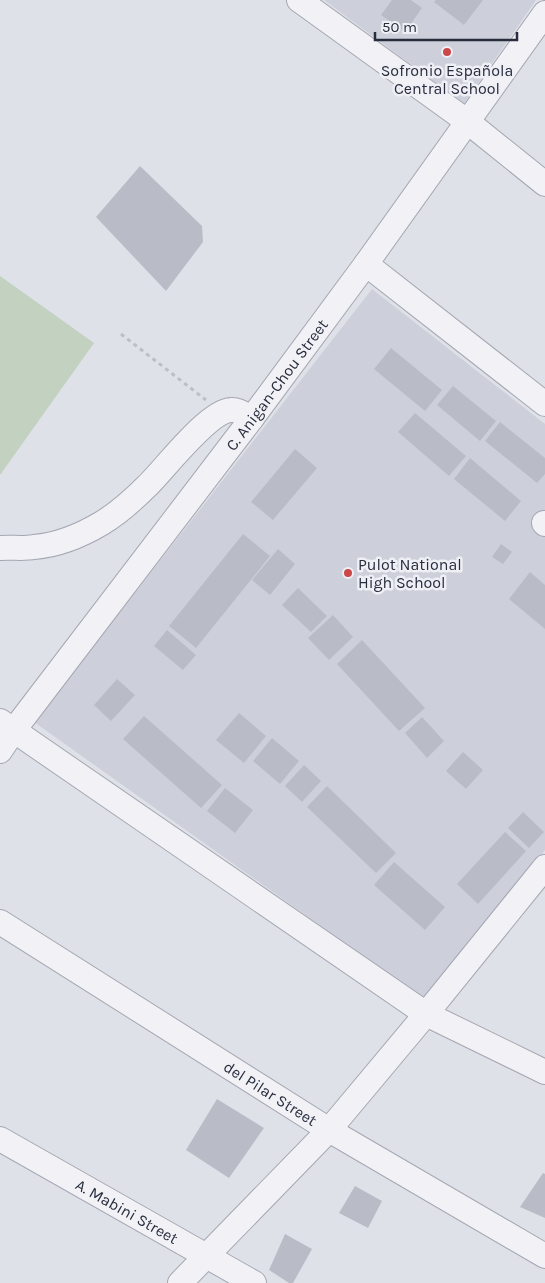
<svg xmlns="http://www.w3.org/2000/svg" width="545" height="1283" font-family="Karla,sans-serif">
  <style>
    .built { fill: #cdd0da }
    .green { fill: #c2d1c0 }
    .building { fill: #b9bcc7 }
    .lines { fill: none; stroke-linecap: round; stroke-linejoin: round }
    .minor-casing { stroke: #a4a7b2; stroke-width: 26 }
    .path { stroke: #bdbfc6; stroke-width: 3; stroke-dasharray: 4 4; stroke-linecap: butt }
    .minor { stroke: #f2f2f6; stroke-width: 24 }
    .poi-dot { fill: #ca4847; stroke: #eef0f5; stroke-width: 2 }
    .labels { text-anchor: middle; stroke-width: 5; stroke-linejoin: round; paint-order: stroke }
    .poi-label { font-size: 16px; fill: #282d3e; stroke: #eef0f5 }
    .street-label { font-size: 16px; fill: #282d3e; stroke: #eef0f5 }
  </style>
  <rect width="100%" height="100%" fill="#dfe1e8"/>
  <path class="built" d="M324,0H536L464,104Z
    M372,289L545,424V850L426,1001L34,722Z"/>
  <path class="green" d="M0,276L94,343L0,475Z"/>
  <path class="building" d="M392,0H411L422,8L405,32L381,15Z
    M436,0H483L464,25L434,2Z
    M140,166L202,226L203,242L166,291L96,217Z
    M391,348L442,390L425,411L374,369Z
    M453,386L496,421L480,441L437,405Z
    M415,413L466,456L449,476L398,432Z
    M500,422L545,458V474L537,483L485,441Z
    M295,449L317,468L273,520L251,502Z
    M470,458L521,501L505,521L454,479Z
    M243,534L270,556L196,648L169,626Z
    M501,544L512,552L503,564L492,557Z
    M278,549L295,564L270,595L252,580Z
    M530,572L545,585V629L509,599Z
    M298,588L327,616L311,632L282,605Z
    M333,615L353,637L329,660L308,638Z
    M167,630L196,655L183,670L154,646Z
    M362,640L425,708L399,731L337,664Z
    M117,679L135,695L111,721L94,705Z
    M239,713L266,736L244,763L216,740Z
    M144,716L222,785L201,808L123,739Z
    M422,717L444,741L427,758L405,733Z
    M272,738L299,761L280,784L253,761Z
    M463,752L483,770L466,789L446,771Z
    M304,765L321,781L302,802L285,786Z
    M327,786L396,853L376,873L307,807Z
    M225,788L253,810L235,833L207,811Z
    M523,812L544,832L529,848L508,828Z
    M505,832L526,851L478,904L457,884Z
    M394,862L445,907L425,930L374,885Z
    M217,1099L264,1128L229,1178L186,1150Z
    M543,1173L545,1174V1218L520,1207Z
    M355,1186L382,1201L368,1228L339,1213Z
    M285,1234L312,1249L293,1283H289L269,1270Z"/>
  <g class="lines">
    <g class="minor-casing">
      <g id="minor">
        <path d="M299,0L468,122L545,184"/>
        <path d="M366,264L545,404"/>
        <path d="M544,523L545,524"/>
        <path d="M0,548C11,547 23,549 34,547C58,545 82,535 102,523C117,514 135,498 147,486C164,470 208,411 231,410C238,409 245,415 252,418"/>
        <path d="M0,721L426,1014L545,867"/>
        <path id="s1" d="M0,751L14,730L252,418L366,264L545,13"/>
        <path id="s2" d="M0,922L329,1130L545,1256"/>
        <path id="s3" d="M0,1139L254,1283"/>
        <path d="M180,1283L329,1130L426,1014L545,1072"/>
      </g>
    </g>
    <path class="path" d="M121,334L206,400"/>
    <use href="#minor" class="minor"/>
  </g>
  <g class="poi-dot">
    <circle cx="447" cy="52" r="5"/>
    <circle cx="348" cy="573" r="5"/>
  </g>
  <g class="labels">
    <g class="poi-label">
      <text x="447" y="76">Sofronio Española<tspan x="447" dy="18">Central School</tspan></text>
      <text x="358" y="570" text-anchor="start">Pulot National<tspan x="358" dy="18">High School</tspan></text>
    </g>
    <g class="street-label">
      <text dy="6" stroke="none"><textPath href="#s1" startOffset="459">C. Anigan-Chou Street</textPath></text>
      <text dy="6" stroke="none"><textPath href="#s2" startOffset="320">del Pilar Street</textPath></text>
      <text dy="6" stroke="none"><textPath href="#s3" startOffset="146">A. Mabini Street</textPath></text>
    </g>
  </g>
  <path d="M375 32v8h142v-8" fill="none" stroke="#282d3e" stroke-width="2.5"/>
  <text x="382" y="32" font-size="15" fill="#282d3e" stroke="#eef0f5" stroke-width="4" paint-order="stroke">50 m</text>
</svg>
